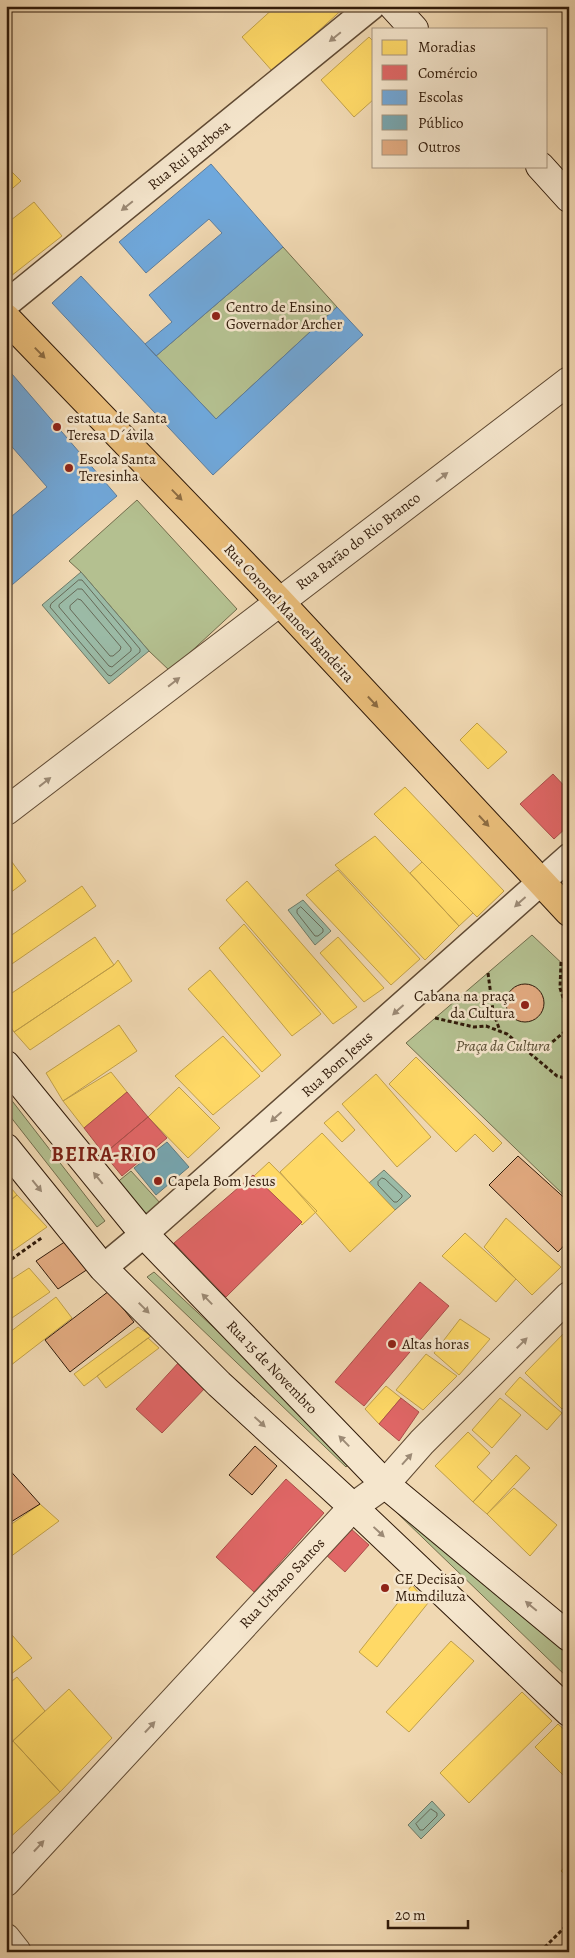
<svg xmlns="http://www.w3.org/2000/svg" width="575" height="1958" font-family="Alegreya,serif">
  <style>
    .green { fill: #b4c090; stroke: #726d4c }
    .water { fill: #9bbba7; stroke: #707b68 }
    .homes { fill: #ffd966; stroke: #c1a04a }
    .shops { fill: #e06666; stroke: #ab4f4a }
    .schools { fill: #6fa8dc; stroke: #5c7d9d }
    .public { fill: #76a5af; stroke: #617b7d }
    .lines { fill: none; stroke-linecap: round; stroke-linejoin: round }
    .shore { stroke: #666a58; stroke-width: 1 }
    .building { fill: #e1a97f; stroke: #301a09 }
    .minor-casing { stroke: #604a33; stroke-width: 29 }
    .tertiary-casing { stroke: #604a33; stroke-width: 30 }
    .secondary-casing { stroke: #301a09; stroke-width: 30 }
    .primary-casing { stroke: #301a09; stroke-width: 30 }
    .path { stroke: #301a09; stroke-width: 3; stroke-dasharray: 4 2.5; stroke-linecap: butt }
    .minor { stroke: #f5e6cd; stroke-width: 26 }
    .tertiary { stroke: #f5e6cd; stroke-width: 28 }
    .secondary { stroke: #f5e6cd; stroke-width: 28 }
    .primary { stroke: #e8bc79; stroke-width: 28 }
    .oneway { fill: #9c8a75 }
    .oneway2 { fill: #8c6b41 }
    .poi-dot { fill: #8f2418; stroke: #f5e6cd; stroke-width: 2 }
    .labels { text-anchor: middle; stroke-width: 5; stroke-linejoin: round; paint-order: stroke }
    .street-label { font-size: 15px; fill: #301a09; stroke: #f5e6cd }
    .poi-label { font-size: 15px; fill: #301a09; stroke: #f5e6cd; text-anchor: start }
    .park-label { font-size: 15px; font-style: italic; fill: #584c32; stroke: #f5e6cd }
    .district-label { font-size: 20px; font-weight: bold; letter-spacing: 1px; fill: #7a1f14; stroke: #f5e6cd }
  </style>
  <rect width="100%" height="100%" fill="#f0d8b2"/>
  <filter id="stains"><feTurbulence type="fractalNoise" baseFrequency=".004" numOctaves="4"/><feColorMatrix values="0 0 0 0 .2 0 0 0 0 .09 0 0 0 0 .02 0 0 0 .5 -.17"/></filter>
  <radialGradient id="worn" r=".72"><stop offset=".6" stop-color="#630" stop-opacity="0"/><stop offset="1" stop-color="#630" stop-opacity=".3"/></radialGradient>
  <path class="green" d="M283,247L337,307L216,419L156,356Z
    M137,500L237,609L170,671L149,651L81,572L69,561Z
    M532,935L569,970V1200L406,1043Z
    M6,1093L105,1221L97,1227L6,1111Z
    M131,1171L161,1204L142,1218L115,1184Z
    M154,1272L355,1459L346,1467L147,1277Z
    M402,1500L569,1644V1679L394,1510Z"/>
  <path class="water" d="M81,572L149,651L109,684L42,605Z
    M303,900L331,931L315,945L288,910Z
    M384,1170L411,1196L395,1210L369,1183Z
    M432,1801L445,1815L421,1839L408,1825Z"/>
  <path class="homes" d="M276,6H346L273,72L242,37Z
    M369,37L374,42V99L354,117L321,80Z
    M9,169L21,181L6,194V172Z
    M34,202L62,236L11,276L6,270V224Z
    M477,723L507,752L488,769L460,740Z
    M405,787L504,891L477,917L374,814Z
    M375,836L459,926L425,960L335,865Z
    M6,854L26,881L6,896Z
    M422,862L473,913L459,926L410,873Z
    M338,870L420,959L391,985L306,895Z
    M247,881L357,1007L333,1024L226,900Z
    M82,886L96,906L6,968V939Z
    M244,924L321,1014L292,1036L219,948Z
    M95,937L114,965L14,1032L6,1020V997Z
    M338,937L384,988L364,1002L320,953Z
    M118,960L132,981L30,1050L14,1032L114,965Z
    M210,970L281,1055L262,1072L188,989Z
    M119,1025L137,1051L63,1101L46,1073Z
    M223,1036L260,1076L213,1115L175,1076Z
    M416,1057L502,1143L493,1152L475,1134L456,1152L389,1084Z
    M111,1072L127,1092L84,1128L63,1101Z
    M376,1074L431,1137L397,1167L342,1104Z
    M179,1087L220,1128L188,1158L148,1117Z
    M338,1111L355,1130L342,1142L324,1123Z
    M322,1133L395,1210L350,1252L280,1172Z
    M269,1162L317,1211L302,1225L254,1176Z
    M6,1182L17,1195L6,1204Z
    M17,1195L47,1227L8,1254L6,1251V1204Z
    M506,1218L561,1267L532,1295L484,1247Z
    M465,1233L516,1279L496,1302L442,1256Z
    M29,1268L50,1292L6,1322V1283Z
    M56,1297L72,1318L6,1369V1335Z
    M460,1319L490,1339L459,1375L434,1353Z
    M138,1327L151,1336L84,1386L74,1374Z
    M569,1328V1402L562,1409L525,1373Z
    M148,1338L159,1348L106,1388L97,1376Z
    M426,1354L457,1376L423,1410L396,1390Z
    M520,1377L562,1413L547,1430L505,1394Z
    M386,1386L401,1398L379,1424L365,1409Z
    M500,1398L521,1415L492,1448L472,1430Z
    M468,1432L490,1453L477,1467L492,1481L473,1502L435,1466Z
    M516,1455L530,1468L487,1514L473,1502Z
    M514,1488L557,1525L530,1556L487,1514Z
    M40,1504L59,1521L6,1560V1528Z
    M412,1585L428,1603L377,1667L359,1652Z
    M12,1635L32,1658L6,1678V1639Z
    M451,1641L474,1661L409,1732L386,1712Z
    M17,1677L45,1711L6,1747V1686Z
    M69,1689L112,1738L60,1792L13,1741Z
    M522,1692L552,1721L469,1803L440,1773Z
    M558,1724L569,1734V1781L535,1747Z
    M13,1741L60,1792L6,1841V1747Z
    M569,1862V1878L561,1871Z"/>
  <path class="shops" d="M553,774L569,791V825L554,839L520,804Z
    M127,1092L148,1117L104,1154L84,1128Z
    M148,1117L167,1138L122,1176L104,1154Z
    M253,1175L302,1222L226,1297L174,1243Z
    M420,1282L449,1306L364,1406L335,1382Z
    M180,1361L207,1386L162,1433L136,1409Z
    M401,1398L419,1412L399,1441L379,1424Z
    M286,1479L324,1513L254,1592L216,1557Z
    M349,1527L369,1545L345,1572L325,1554Z"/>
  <path class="schools" d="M211,164L283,247L156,356L145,344L172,322L149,295L222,233L209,219L146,273L119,242Z
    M81,276L216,419L337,307L363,335L213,475L52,303Z
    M6,367L117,496L6,590V521L47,487L6,440Z"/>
  <path class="public" d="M167,1142L189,1167L156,1195L134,1168Z"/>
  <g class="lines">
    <path class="shore" d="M79,580H82L140,649V652L111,676L108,675L50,607L51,604Z
      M78,589H82L131,648V651L112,667L109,666L59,607V605Z
      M78,599L81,600L121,647L120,650L113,656H110L70,609V606Z
      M301,907L323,929V932L318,936H315L297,913V910Z
      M382,1178L385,1179L402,1195V1197L397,1202H394L378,1185V1182Z
      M431,1809L437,1813V1816L423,1830H420L416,1824Z"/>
  </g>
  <path class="building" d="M506 1003a19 19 0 1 1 38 0a19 19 0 1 1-38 0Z
    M518,1156L569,1202V1240L558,1252L489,1185Z
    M66,1241L88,1269L58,1289L36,1261Z
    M109,1291L134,1322L70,1372L45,1340Z
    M255,1446L277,1466L252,1495L229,1475Z
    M6,1466L40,1504L6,1525Z"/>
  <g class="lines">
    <g class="minor-casing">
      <path id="minor" d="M6,304L372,6
        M103,1268L144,1234L569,857"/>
    </g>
    <g class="tertiary-casing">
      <path id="tertiary" d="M6,811L569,381
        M6,1882L353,1507L385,1484L422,1442L569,1296
        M6,1938L17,1952"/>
    </g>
    <g class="secondary-casing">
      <path id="secondary" d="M393,6L414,29
        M540,166L569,198
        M6,1065L144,1234L385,1484L569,1637
        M6,1148L103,1268L219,1384L353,1507L569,1712"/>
    </g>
    <g class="primary-casing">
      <path id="primary" d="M6,318L279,601L569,912"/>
    </g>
    <path class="path" d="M488,973L493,1011L500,1031
      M435,1018L474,1027L486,1026L507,1034L557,1076L569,1079
      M529,1053L551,1043L568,1029V1013L560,988L561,962
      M6,1263L43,1237
      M540,1952L569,1923"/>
    <use href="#minor" class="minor"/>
    <use href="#tertiary" class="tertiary"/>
    <use href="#secondary" class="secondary"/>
    <use href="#primary" class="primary"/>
  </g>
  <defs><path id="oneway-solid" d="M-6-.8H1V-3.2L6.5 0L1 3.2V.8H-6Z" transform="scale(1.25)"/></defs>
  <g class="oneway">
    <use href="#oneway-solid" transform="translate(335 37) rotate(141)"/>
    <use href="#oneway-solid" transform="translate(127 206) rotate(141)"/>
    <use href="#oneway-solid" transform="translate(442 477) rotate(-37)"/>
    <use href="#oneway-solid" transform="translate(174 682) rotate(-38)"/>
    <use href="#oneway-solid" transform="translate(45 782) rotate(-38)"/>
    <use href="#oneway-solid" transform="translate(520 902) rotate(138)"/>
    <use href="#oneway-solid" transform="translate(398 1010) rotate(138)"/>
    <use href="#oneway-solid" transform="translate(276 1117) rotate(138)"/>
    <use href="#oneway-solid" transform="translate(98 1178) rotate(-129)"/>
    <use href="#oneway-solid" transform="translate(37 1186) rotate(51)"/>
    <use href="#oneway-solid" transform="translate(207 1299) rotate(-134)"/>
    <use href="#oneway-solid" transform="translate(144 1308) rotate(45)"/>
    <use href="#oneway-solid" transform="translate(522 1343) rotate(-45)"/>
    <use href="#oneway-solid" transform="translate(260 1422) rotate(43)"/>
    <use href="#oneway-solid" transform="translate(344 1441) rotate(-134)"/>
    <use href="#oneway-solid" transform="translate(407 1459) rotate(-48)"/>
    <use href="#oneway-solid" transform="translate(379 1532) rotate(43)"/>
    <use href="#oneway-solid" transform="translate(531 1606) rotate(-140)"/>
    <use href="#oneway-solid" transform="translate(150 1727) rotate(-47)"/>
    <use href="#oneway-solid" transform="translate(39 1846) rotate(-47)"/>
  </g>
  <g class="oneway2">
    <use href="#oneway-solid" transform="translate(40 353) rotate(46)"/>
    <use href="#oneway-solid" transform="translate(177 495) rotate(46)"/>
    <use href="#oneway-solid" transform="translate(373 702) rotate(47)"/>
    <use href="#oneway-solid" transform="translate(484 821) rotate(47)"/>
  </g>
  <g class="poi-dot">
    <circle cx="216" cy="316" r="5"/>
    <circle cx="57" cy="427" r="5"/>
    <circle cx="69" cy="468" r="5"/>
    <circle cx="525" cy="1005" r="5"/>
    <circle cx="158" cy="1181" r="5"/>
    <circle cx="392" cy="1344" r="5"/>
    <circle cx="385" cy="1588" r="5"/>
  </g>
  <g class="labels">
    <g class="street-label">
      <text transform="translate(189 155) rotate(-39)" y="5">Rua Rui Barbosa</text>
      <text transform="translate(358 541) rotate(-37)" y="5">Rua Barão do Rio Branco</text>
      <text transform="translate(289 613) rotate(47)" y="5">Rua Coronel Manoel Bandeira</text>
      <text transform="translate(337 1064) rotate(-42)" y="5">Rua Bom Jesus</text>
      <text transform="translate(272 1367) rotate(46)" y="5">Rua 15 de Novembro</text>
      <text transform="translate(282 1583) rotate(-47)" y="5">Rua Urbano Santos</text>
    </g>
    <g class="poi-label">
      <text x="226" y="312">Centro de Ensino<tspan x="226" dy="17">Governador Archer</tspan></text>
      <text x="67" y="423">estatua de Santa<tspan x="67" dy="17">Teresa D´ávila</tspan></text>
      <text x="79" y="464">Escola Santa<tspan x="79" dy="17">Teresinha</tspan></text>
      <text x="515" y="1001" text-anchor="end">Cabana na praça<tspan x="515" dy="17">da Cultura</tspan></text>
      <text x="168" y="1186">Capela Bom Jesus</text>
      <text x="402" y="1349">Altas horas</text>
      <text x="395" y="1584">CE Decisão<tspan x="395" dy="17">Mumdiluza</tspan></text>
    </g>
    <g class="park-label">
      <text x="503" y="1051">Praça da Cultura</text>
    </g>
    <g class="district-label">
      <text x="104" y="1161">BEIRA-RIO</text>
    </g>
  </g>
  <rect width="575" height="1958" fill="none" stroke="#f0d8b2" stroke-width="25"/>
  <rect x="8" y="8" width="560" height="1943" fill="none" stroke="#301a09" stroke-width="2.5"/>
  <rect x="12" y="12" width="550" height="1933" fill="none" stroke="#301a09"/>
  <rect x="372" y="28" width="175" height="140" fill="#f5e6cd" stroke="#a6947f"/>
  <rect x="382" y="40" width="25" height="15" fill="#ffd966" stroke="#a6947f"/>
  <text x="418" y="52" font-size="15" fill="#301a09">Moradias</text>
  <rect x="382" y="65" width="25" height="15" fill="#e06666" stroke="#a6947f"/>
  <text x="418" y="78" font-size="15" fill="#301a09">Comércio</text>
  <rect x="382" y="90" width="25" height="15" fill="#6fa8dc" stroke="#a6947f"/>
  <text x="418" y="102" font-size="15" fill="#301a09">Escolas</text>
  <rect x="382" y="115" width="25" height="15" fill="#76a5af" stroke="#a6947f"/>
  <text x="418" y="128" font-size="15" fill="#301a09">Público</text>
  <rect x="382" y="140" width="25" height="15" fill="#e1a97f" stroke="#a6947f"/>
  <text x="418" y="152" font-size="15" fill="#301a09">Outros</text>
  <path d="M388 1920v8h80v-8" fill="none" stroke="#301a09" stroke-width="2.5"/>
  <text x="395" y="1920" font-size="15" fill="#301a09" stroke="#f5e6cd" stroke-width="4" paint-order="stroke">20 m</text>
  <rect width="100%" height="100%" filter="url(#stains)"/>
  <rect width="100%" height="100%" fill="url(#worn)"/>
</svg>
